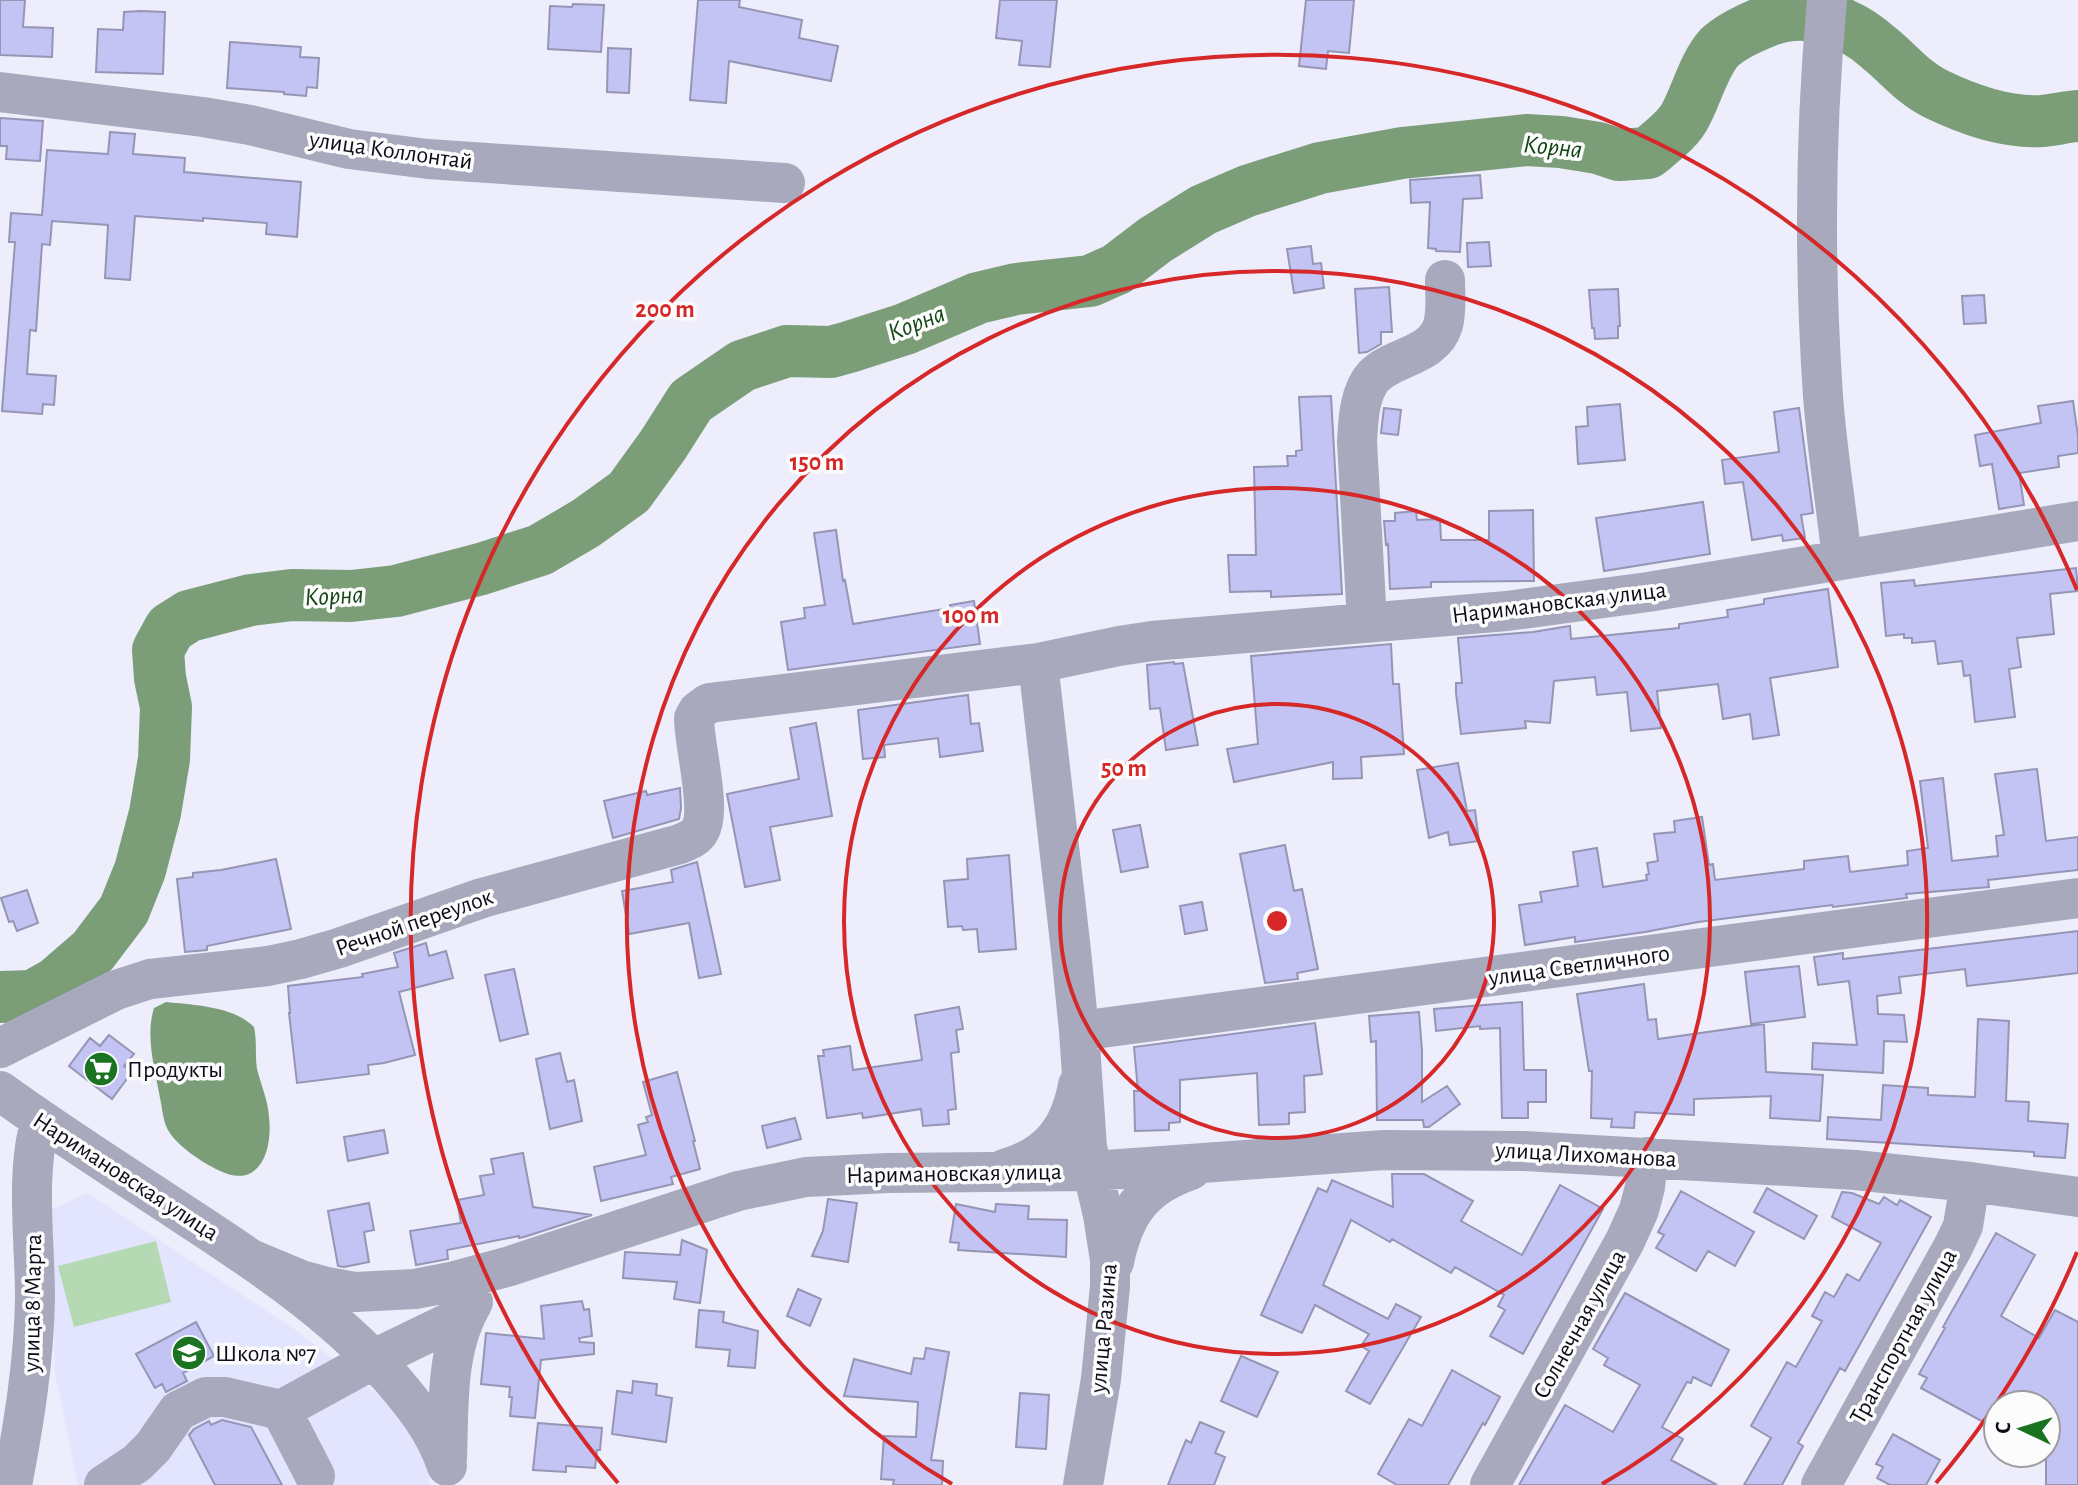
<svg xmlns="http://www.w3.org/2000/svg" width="2078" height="1485" font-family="'Alegreya Sans',sans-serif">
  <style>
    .built { fill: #e3e4fd }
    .green { fill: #b5d9b3 }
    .water { fill: #7b9e79 }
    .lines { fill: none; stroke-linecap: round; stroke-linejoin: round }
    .river { stroke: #7b9e79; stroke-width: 52 }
    .building { fill: #c3c4f4; stroke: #9595b5; stroke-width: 2 }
    .minor { stroke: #a9a9be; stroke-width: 40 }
    .ring { fill: none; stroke: #d62828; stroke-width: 4 }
    .labels { text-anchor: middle; stroke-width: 7; stroke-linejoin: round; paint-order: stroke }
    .street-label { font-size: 24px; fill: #0e0d19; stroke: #fcfcfc }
    .poi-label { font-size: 24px; fill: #0e0d19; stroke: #fcfcfc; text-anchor: start }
    .water-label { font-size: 26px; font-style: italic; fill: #114513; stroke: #fcfcfc }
    .centre { fill: #d62828; stroke: #fcfcfc; stroke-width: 4 }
    .ring-label { font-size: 24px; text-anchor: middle; font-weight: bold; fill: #d62828; stroke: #fcfcfc; stroke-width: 7; stroke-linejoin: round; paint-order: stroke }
  </style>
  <rect width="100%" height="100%" fill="#ededfb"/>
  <path class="built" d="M88,1193L300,1333L406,1417L430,1469L429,1485H78L55,1373L52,1209Z"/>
  <path class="green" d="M156,1241L171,1302L74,1327L58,1266Z"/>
  <path class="water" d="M166,1002C194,1005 233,1006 254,1027C257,1040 255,1055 257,1069C261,1085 268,1100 269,1117C273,1151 259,1191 218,1170C203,1163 174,1144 167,1128C163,1120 162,1107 160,1098C155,1069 145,1037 154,1008Z"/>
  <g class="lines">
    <path class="river" d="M0,997L33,996L56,983L93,951L124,910L140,870L155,813L164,759L166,707L160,678L158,650L170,628L189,616L251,600L292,595L351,596L396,591L481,569L540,550L586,523L629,492L663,445L691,401L742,366L787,351L831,352L849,347L905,329L978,298L1016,289L1090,281L1117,269L1155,240L1203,210L1247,191L1320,168L1402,153L1526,140L1561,142L1598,148L1619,155L1648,153C1661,142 1679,129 1686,114C1696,95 1705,63 1719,48C1730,37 1752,27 1767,21C1807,6 1848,20 1879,48C1898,63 1913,83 1936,94C1967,109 2007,123 2042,121C2054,120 2066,117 2078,116"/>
  </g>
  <path class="building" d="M0,0H25L23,27L53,28L52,57L0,55Z
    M698,0H740L739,7L802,20L799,38L838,46L831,81L729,61L726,103L690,100Z
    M1000,0H1057L1050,67L1019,65L1022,41L996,38Z
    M1306,0H1354L1349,53L1328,51L1326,69L1299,66Z
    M573,4L604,5L601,52L548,49L550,6L572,7Z
    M140,11L165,12L163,74L96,72L98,29L123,30L124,12Z
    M230,42L301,47L300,57L319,58L317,88L307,87L306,96L284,94V92L227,88Z
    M608,48L631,49L629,93L607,92Z
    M0,118L43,121L40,161L6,159L7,146H0Z
    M110,132L135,134L133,154L185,158L184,172L301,182L297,237L266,234L267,223L203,218V221L135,216L130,280L105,278L108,225L52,221L50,245L42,244L36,331L30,330L27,374L56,376L54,405L43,404L42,414L2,411L15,242H9L11,213L42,215L47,150L108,154Z
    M1480,175L1482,198L1463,199L1460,252L1436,251V249L1428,248L1430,202L1411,203L1410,180Z
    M1489,242L1491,266L1468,267L1467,243Z
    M1311,246L1313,264L1321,263L1324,288L1294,293L1287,249Z
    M1389,287L1392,332H1381V344L1367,352L1359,353L1355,289Z
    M1618,289L1620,326H1618V338L1595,339L1594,328H1592L1589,290Z
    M1984,295L1986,323L1964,324L1962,296Z
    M1331,396L1342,594L1271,597V591L1230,592L1228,555H1256L1254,467L1288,466L1287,456H1296V451L1302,450L1299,397Z
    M2073,401L2078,436V453L2058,456L2059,467L2019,473L2024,505L1999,509L1992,464L1980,466L1975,435L2041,423L2038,406Z
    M1620,404L1625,460L1578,464L1576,427L1588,426L1587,407Z
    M1384,408L1401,410L1398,435L1381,433Z
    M1799,408L1813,513L1801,515L1805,538L1783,541L1782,535L1752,540L1743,482L1725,484L1722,460L1779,452L1774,412Z
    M1703,502L1710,554L1604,571L1596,518Z
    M1533,510L1534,581L1431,582V587L1390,589L1388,544L1386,545L1384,521H1395V513L1416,511L1417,520L1440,519L1441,540H1489V511Z
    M836,530L843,581L845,580L853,624L950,608V605L974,601L980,644L788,670L781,622L805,618L804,608L825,605L814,533Z
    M2076,568L2078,591L2050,594L2054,634L2017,638L2021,667L2009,669L2015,717L1975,722L1970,675L1964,676L1962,661L1938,664L1935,641L1912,643V638H1904V634L1886,636L1881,583L1914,580L1915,586Z
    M1828,589L1838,667L1770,678L1779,735L1753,739L1750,714L1723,719L1718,684L1657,691L1661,728L1631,731L1627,692L1597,695L1595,677L1554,681L1550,723L1525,721L1526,728L1461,734L1456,693V683H1462L1458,638L1533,632L1570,626L1571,639L1679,628V624L1728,617L1727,610L1764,604V599Z
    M1391,644L1393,684H1399L1404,754L1361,757L1362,778L1333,779V762L1234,782L1227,749L1258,744L1251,656Z
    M1174,662V664L1183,663L1198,745L1166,750L1160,708L1150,709L1147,665Z
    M968,695L971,724L979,723L983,751L940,757L938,738L884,745L885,757L863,759L858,710Z
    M816,723L832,816L770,827L780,880L745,887L727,794L799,779L790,728Z
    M1458,763L1467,811L1475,810L1479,841L1450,845L1448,832L1429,838L1417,770Z
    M2037,769L2046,841L2078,837V870L1988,880L1989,887L1906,894L1907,898L1833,907L1832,905L1698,922L1645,932L1575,942V937L1525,945L1519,905L1542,902L1540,892L1578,886L1573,852L1597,848L1603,887L1647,880L1646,875L1649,874L1647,863L1658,861L1654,834L1675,832L1674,821L1702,817L1709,865L1713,864L1715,880L1804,869V861L1848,856L1850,872L1908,865L1907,851L1928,848L1920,781L1943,778L1952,861L1998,856L1996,836L2004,835L1995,774Z
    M680,788L681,808L679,819L613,838L604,801L646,791L647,795Z
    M1140,825L1148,867L1121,872L1113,830Z
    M1285,845L1294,891L1302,889L1318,969L1297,973L1298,979L1265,983L1240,854Z
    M1009,855L1016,949L979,952L977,929L963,930L962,926L948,927L944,881L968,879L967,859Z
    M276,859L291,929L207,946V950L185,952L177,879L193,877V873L221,870Z
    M697,862L721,974L699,978L689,923L629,934L622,891L673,882L671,870Z
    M27,890L38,923L17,931L13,921L9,922L1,898Z
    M1202,902L1207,930L1185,934L1180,906Z
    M2078,931V973L1967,986L1965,969L1899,977L1901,993L1877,996L1878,1014L1904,1015L1907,1042L1884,1041L1883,1073L1812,1069L1813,1043L1857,1045L1849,981L1818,985L1814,957L1843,953V959Z
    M426,943L429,956L446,951L453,978L399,992L415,1055L384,1063L368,1065L369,1074L297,1083L289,1013H290L288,986L363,977L362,974L398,967L394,953Z
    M1799,966L1805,1017L1751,1024L1745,972Z
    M514,969L528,1034L500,1041L485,975Z
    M1644,984L1648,1020L1656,1019L1658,1039L1764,1024L1766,1072L1823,1075L1820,1121L1770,1118L1771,1096L1694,1099V1115L1635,1112L1634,1128L1611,1127L1612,1119L1591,1118L1592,1071H1589L1577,994Z
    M1522,1002L1524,1070H1546V1102H1528V1118H1502L1500,1028L1480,1029V1026L1436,1031L1434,1009Z
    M959,1007L963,1029L956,1030L959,1052L951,1053L956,1109L948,1110L949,1124L923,1126L921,1109L863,1118L862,1113L827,1118L818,1056H824L823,1050L850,1046L853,1070L922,1060L915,1015Z
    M1419,1012L1422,1051V1102L1447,1086L1460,1104L1429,1127H1424L1423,1120H1377L1376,1041L1371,1042L1369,1016Z
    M1978,1019L2009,1021L2006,1101L2029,1102L2028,1121L2068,1124L2065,1158L2034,1156V1152L1827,1139L1828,1117L1881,1120L1883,1085L1928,1088V1095L1975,1097Z
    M1315,1023L1322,1074L1304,1076L1305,1112L1289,1113V1124L1259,1125L1257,1073L1180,1080V1122L1169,1123V1130L1135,1131L1134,1091H1138L1134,1047Z
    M109,1035L134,1054L124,1066L132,1072L112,1099L69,1066L90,1038L100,1046Z
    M560,1053L567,1082L574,1080L582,1121L550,1129L536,1059Z
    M677,1072L695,1141H693L700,1169L671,1177L673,1184L601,1201L594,1167L646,1155L638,1125L648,1122L646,1117L652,1115L643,1082Z
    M795,1118L801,1139L767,1148L762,1126Z
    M384,1130L388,1153L348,1161L344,1137Z
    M523,1153L533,1207L592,1215L524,1237L519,1238V1236L447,1250L448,1259L416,1265L410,1231L461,1223L457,1200L484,1195L480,1176L494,1174L491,1159Z
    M1392,1174H1424L1473,1201L1461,1221L1522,1255L1560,1185L1603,1209L1523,1354L1490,1336L1505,1310L1498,1306L1504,1295L1455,1267L1451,1273L1392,1239L1390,1242L1351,1220L1323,1285L1388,1319L1396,1304L1421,1317L1370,1404L1346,1391L1369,1351L1361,1346L1369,1334L1315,1305L1302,1333L1261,1315L1318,1188L1327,1192L1332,1180L1393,1207Z
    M1767,1188L1817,1216L1804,1239L1754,1212Z
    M1681,1191L1754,1232L1735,1266L1708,1251L1696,1271L1656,1248L1664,1235L1658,1232Z
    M1842,1192L1852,1193L1879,1204L1884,1197L1897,1205L1900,1200L1931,1217L1845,1371L1840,1368L1798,1443L1803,1446L1782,1485H1744L1771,1438L1751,1426L1787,1362L1796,1367L1822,1321L1812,1316L1825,1292L1834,1297L1847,1274L1859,1281L1881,1243L1832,1217Z
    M828,1199L857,1203L848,1262L812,1256L823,1231Z
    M369,1203L374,1230L364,1232L369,1262L344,1267L338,1266L328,1211Z
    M956,1204L995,1212L996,1204L1029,1206L1028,1219L1067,1220L1066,1257L958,1250L959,1243L950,1242Z
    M1996,1233L2035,1255L2001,1316L2039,1338L2055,1310L2078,1322V1485H2046V1405H1998V1430L1921,1388L1927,1378L1919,1374L1945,1328L1943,1327Z
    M682,1240L707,1250L700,1303L674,1299L677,1282L623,1278L625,1252L680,1255Z
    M798,1289L821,1299L810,1326L787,1316Z
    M1625,1293L1729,1350L1711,1386L1693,1377L1691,1383L1687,1382L1662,1427L1683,1439L1671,1460L1717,1485H1519L1565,1405L1613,1432L1640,1385L1604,1365L1608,1358L1593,1349Z
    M582,1301L584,1310L589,1309L592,1336L579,1338L580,1342L594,1343V1354L541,1360L535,1418L510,1416L512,1397H509L510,1387L481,1384L486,1333L544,1339L541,1306Z
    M699,1310L724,1312L723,1322L758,1331L755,1368L728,1366L730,1350L696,1347Z
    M196,1322L214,1356L183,1373L187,1381L166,1392L162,1384L155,1388L136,1354Z
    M926,1348L949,1352L931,1460L943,1461L942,1485H893L894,1480L881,1479L884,1436L916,1437L918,1402L844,1396L854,1359L911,1374L914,1358L924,1359Z
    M1241,1356L1278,1372L1257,1417L1221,1401Z
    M1452,1370L1500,1397L1485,1425L1483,1423L1448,1485H1397L1378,1474L1409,1419L1422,1426Z
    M633,1381L657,1384L656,1395L672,1398L666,1442L612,1434L617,1391L632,1393Z
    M1020,1393L1049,1395L1046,1449L1016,1447Z
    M222,1420L251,1427L282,1485H215L189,1435L194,1429L209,1421L211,1425Z
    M1200,1422L1224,1432L1215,1453L1225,1457L1214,1485H1168L1186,1440L1191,1443Z
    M538,1423L602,1428L600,1450H597L595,1468L566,1466V1472L533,1470Z
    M1893,1434L1940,1460L1926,1485H1890L1877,1478L1883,1467L1876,1464Z"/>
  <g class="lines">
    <path class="minor" d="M1827,0C1815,131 1814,264 1823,396C1827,450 1836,505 1842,559
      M0,92L203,117L250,125L349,149L428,159L785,183
      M1367,622L1357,442C1358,422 1359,392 1374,376C1394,356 1434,356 1443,325C1447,311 1445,294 1445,280
      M1079,1031L2078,898
      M0,1048L116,990L150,979L268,966L301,959L339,948L482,898L680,844C687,841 696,838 700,830C712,810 694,745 694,718L698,711L709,703L1038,663
      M0,1091C58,1133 118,1171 177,1210C254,1260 331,1311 392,1379C416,1407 435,1431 447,1466
      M1004,1169C1048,1157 1070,1130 1078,1085
      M253,1260L301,1280L327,1287L355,1292L415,1289L451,1282L510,1266L738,1191L806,1177L888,1173L1092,1171L1384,1150L1524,1151L1855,1170L1970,1182L2078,1197
      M1114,1262C1124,1213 1143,1186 1191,1170
      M281,1410L315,1476
      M447,1458C449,1405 445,1349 473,1302
      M12,1485C24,1423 34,1361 35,1297C35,1242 25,1172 41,1120
      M104,1485L137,1463L153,1447L178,1411L206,1397H225L281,1410L374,1359L465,1315
      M1083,1485L1101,1379L1110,1286V1260L1103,1215L1087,1147L1079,1031L1071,951L1038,663L1119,646L1152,641L1507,611L1648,592L2078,521
      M1490,1485L1625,1241L1639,1210L1645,1187L1648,1157
      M1821,1485L1953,1247L1963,1226L1970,1182"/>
  </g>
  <g class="ring">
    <circle cx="1277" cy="921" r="217"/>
    <circle cx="1277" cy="921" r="433"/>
    <path d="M952 1484A650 650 0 1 1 1602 1484"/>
    <path d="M2077 1252A866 866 0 0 1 1936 1483M618 1483A866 866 0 1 1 2077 590"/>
  </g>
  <defs>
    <g id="supermarket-disc" transform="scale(1.8)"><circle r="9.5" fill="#1a7320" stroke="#fcfcfc"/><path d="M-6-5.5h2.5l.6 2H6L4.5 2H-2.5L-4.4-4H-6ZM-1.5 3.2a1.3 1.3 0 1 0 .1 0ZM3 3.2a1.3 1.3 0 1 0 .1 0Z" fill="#fff"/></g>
    <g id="school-disc" transform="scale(1.8)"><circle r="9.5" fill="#1a7320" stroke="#fcfcfc"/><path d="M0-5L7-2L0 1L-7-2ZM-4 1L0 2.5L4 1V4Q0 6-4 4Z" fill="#fff"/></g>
  </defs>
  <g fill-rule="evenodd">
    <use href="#supermarket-disc" x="101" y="1069"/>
    <use href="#school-disc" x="189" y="1353"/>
  </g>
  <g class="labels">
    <g class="street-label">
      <text transform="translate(391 150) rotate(8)" y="8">улица Коллонтай</text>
      <text transform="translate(1559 602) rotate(-7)" y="8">Наримановская улица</text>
      <text transform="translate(414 922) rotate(-19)" y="8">Речной переулок</text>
      <text transform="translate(1579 965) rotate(-8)" y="8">улица Светличного</text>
      <text transform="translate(1586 1154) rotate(3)" y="8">улица Лихоманова</text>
      <text transform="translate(954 1173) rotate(-1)" y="8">Наримановская улица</text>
      <text transform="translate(126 1176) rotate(33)" y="8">Наримановская улица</text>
      <text transform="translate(32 1303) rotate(-89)" y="8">улица 8 Марта</text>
      <text transform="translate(1579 1324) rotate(-61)" y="8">Солнечная улица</text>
      <text transform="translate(1103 1328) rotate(-85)" y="8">улица Разина</text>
      <text transform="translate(1903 1336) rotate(-61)" y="8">Транспортная улица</text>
    </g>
    <g class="poi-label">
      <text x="127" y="1077">Продукты</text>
      <text x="215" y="1361">Школа №7</text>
    </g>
    <g class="water-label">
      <text transform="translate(1553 146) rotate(6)" y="9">Корна</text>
      <text transform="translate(916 322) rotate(-21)" y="9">Корна</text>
      <text transform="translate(334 595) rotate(-3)" y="9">Корна</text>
    </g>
  </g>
  <circle cx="1277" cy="921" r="12" class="centre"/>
  <g class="ring-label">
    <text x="665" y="317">200 m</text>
    <text x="817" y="470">150 m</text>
    <text x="971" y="623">100 m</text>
    <text x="1124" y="776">50 m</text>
  </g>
  <g transform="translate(2022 1429) rotate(274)"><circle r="38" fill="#fcfcfc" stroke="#9d9ca1" stroke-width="2"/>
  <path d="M0-6L14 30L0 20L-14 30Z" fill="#1a7320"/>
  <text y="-12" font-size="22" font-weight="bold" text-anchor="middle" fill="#0e0d19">С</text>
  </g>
</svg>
